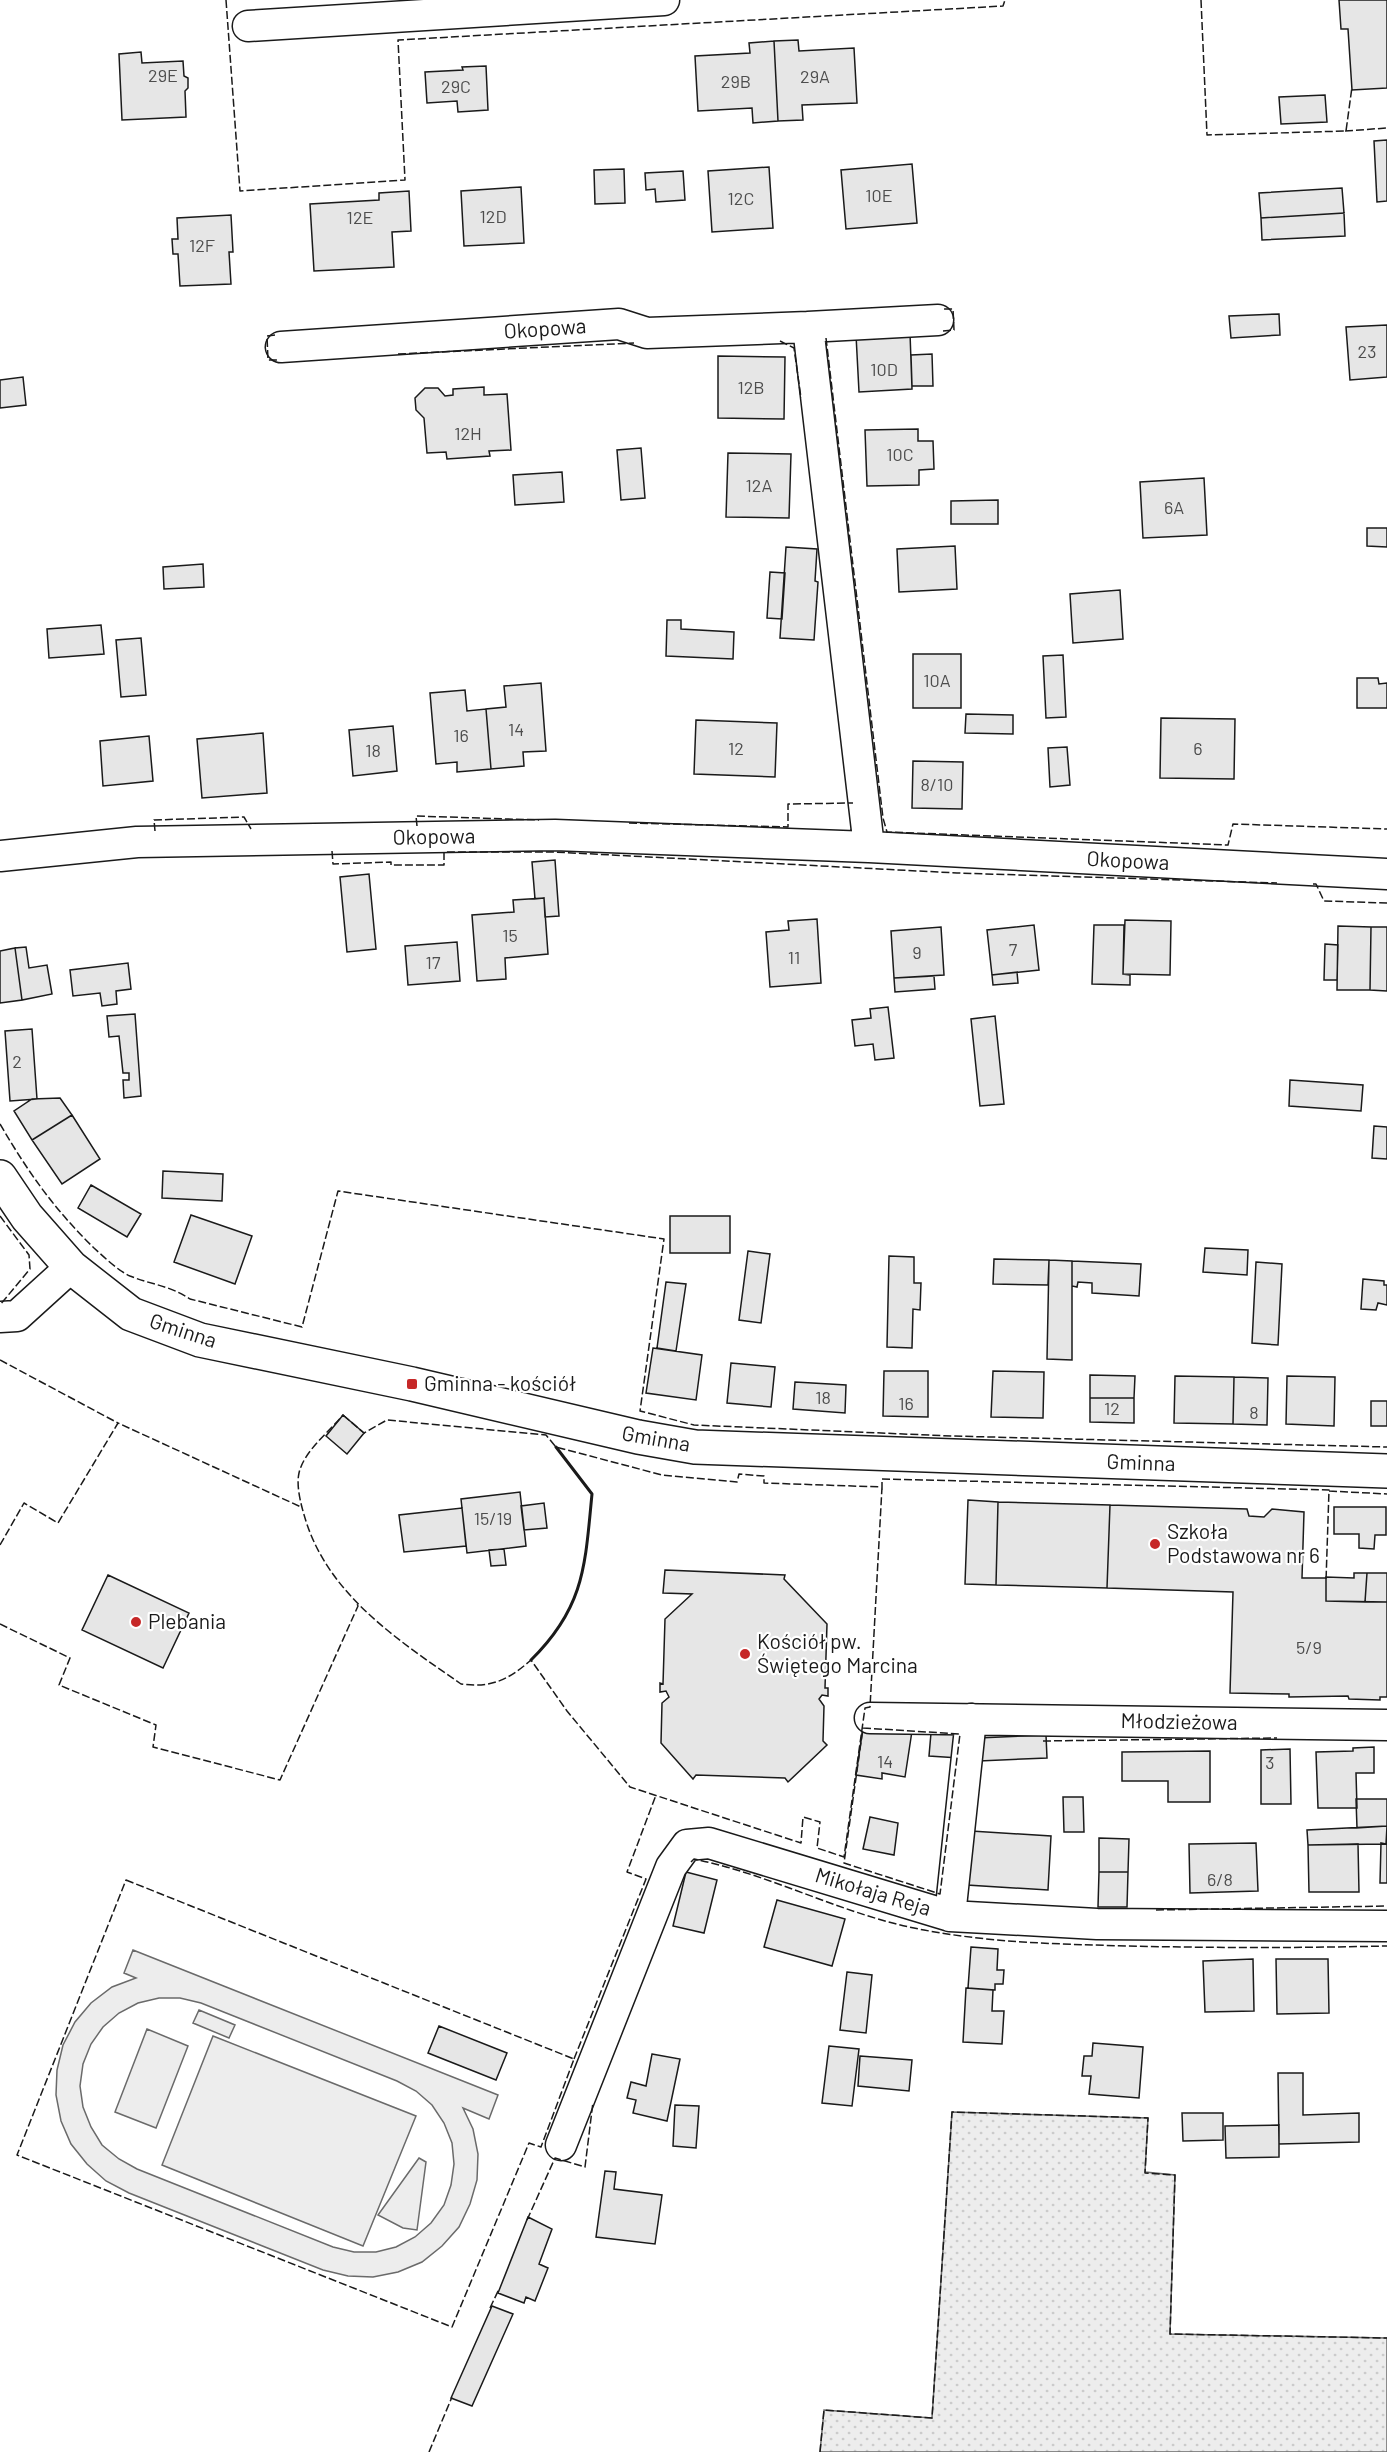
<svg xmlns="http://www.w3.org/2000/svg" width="1387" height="2452" font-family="Barlow,sans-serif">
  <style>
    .grass { fill: url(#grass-dots); stroke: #6a6a6a; stroke-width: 1.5 }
    .built { fill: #ededed; stroke: #6a6a6a; stroke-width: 1.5; fill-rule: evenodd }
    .building { fill: #e6e6e6; stroke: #1a1a1a; stroke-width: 1.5 }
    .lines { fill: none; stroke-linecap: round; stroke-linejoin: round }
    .minor-casing { stroke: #1a1a1a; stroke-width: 33 }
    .tertiary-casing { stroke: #1a1a1a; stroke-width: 36 }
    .minor { stroke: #fff; stroke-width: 30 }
    .tertiary { stroke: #fff; stroke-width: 33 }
    .fence { stroke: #1a1a1a; stroke-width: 1.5; stroke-dasharray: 8 3; stroke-linecap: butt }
    .wall { stroke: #1a1a1a; stroke-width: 3 }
    .poi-dot { fill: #c62828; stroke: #fff; stroke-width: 2 }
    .labels { text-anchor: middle; stroke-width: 4.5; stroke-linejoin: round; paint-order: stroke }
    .number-label { font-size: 18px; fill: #4d4d4d }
    .street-label { font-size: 21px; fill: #1a1a1a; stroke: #fff }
    .poi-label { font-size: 21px; fill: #1a1a1a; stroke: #fff; text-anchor: start }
  </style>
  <defs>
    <pattern id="grass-dots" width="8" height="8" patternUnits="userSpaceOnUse" patternTransform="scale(1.5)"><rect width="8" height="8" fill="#ededed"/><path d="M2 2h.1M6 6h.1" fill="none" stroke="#cbcbcb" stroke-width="1.8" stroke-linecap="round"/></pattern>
  </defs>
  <rect width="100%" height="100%" fill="#fff"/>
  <path class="grass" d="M952,2112L1148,2118L1145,2172L1175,2175L1170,2334L1387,2338V2452H820L824,2410L932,2418Z"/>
  <path class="built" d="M133,1950L498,2095L489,2119L463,2108L473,2129L478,2154L477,2180L470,2204L459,2227L442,2246L422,2262L398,2272L373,2277L348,2276L323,2270L129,2193L106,2181L87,2164L71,2144L61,2121L56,2095L57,2070L63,2045L75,2022L91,2003L112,1987L136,1978L124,1973ZM159,1998H180L201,2003L397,2081L416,2091L432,2105L444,2123L452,2143L454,2164L451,2185L444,2205L431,2223L415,2237L396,2247L376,2252H354L333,2247L137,2169L119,2159L102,2145L91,2127L83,2107L80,2086L83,2064L91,2044L103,2027L119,2013L138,2003Z
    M199,2010L235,2025L229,2038L193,2023Z
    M147,2029L188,2046L156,2128L115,2112Z
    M213,2036L416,2116L363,2246L162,2165Z
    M419,2158L426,2162L417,2230L403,2228L378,2215Z"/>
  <path class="building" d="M1339,0H1387V88L1352,90L1348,29H1341Z
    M798,40L799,51L854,48L857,103L802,105L803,120L778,121L774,41Z
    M774,41L778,121L753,123L752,108L698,111L695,56L750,53L749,43Z
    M141,52L142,63L183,61L184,76L188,78V88L185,91L186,117L122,120L119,54Z
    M486,66L488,110L458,112L457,101L427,103L425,72L463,70L462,67Z
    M1325,95L1327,122L1281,124L1279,97Z
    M1387,140V201L1377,202L1374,141Z
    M912,164L917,223L846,229L841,170Z
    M769,167L773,228L712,232L708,171Z
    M624,169L625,203L595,204L594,170Z
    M683,171L685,200L656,202L655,189L646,190L645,173Z
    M521,187L524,243L464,246L461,191Z
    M1342,188L1344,213L1261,218L1259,193Z
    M409,191L411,231L392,232L394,267L314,271L310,204L379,200V193Z
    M1344,213L1345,236L1262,240L1261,218Z
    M231,215L233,252H229L231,284L180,286L178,254H173L172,239H178L177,218Z
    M1279,314L1280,335L1231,338L1229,316Z
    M1387,325V377L1350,380L1346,327Z
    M910,333L912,389L859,392L856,335Z
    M932,354L933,386H912L911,355Z
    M718,356L785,357L784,419L718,418Z
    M23,377L26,405L0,408V380Z
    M484,387V395L507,394L511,450L489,451L490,456L447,459L446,452L427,453L424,418L416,410L415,398L425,388H438L445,396L453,395V389Z
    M918,429V441H933L934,469L919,470V485L867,486L865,430Z
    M641,448L645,498L621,500L617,450Z
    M728,453L791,454L789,518L726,517Z
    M562,472L564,502L515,505L513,475Z
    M1204,478L1207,535L1143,538L1140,482Z
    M998,500V524H951V501Z
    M1367,528H1387V547L1367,546Z
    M955,546L957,589L899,592L897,549Z
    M786,547L817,549L815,581L818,582L814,640L780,638Z
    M203,564L204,587L164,589L163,567Z
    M770,572L785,573L782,619L767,618Z
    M1120,590L1123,639L1073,643L1070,594Z
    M667,620H681V629L734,632L733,659L666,656Z
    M101,625L104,654L49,658L47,629Z
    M141,638L146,695L121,697L116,640Z
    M913,654H961V708H913Z
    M1063,655L1066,717L1046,718L1043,656Z
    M1357,678H1378L1379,684L1387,683V708H1357Z
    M541,683L546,751L523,752L524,766L491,769L486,709L506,707L504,686Z
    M465,690L467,711L486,709L491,769L457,772V762L436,764L430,693Z
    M966,714L1013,715V734L965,733Z
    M1161,718L1235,719L1234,779L1160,778Z
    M696,720L777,723L775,777L694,774Z
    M393,726L397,771L353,776L349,730Z
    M263,733L267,793L202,798L197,739Z
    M149,736L153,781L103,786L100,741Z
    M1067,747L1070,785L1050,787L1048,748Z
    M913,761L963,762L962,809L912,808Z
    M555,860L559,916L545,917L544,898L535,899L532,862Z
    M369,874L376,949L347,952L340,877Z
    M544,898L548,954L505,958L506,979L477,981L472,915L514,912L513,900Z
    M817,919L821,983L770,987L766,932L789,930L788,921Z
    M1125,920L1171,921L1170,975L1123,974Z
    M1034,925L1039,970L992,975L987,930Z
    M1094,925H1124L1123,974L1130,975V985L1092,984Z
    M1338,926L1371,927L1370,990H1337Z
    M941,927L944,975L894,978L891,931Z
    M1371,927H1387V991L1370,990Z
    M457,942L460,981L408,985L405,946Z
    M1325,944L1338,945L1337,980H1324Z
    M26,947L29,968L47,965L52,994L22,1000L15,948Z
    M15,948L22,1000L0,1003V951Z
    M128,963L131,989L116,991L117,1004L102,1006L100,993L73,996L70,970Z
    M1017,972L1018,983L993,985L992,975Z
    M934,976L935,989L895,992L894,978Z
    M888,1007L894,1058L875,1060L873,1044L855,1046L852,1020L871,1018L870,1009Z
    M135,1014L141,1096L124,1098L123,1080H129V1073H123L119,1036L109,1037L107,1016Z
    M995,1016L1004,1104L980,1106L971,1019Z
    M32,1029L37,1099L10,1101L5,1031Z
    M1290,1080L1363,1085L1361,1111L1289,1106Z
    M60,1098L72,1115L32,1140L14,1111L32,1099Z
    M72,1115L100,1159L62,1184L32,1140Z
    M1374,1126L1387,1127V1159L1372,1158Z
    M163,1171L223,1174L222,1201L162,1198Z
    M91,1185L141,1214L127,1237L78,1208Z
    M191,1215L252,1236L235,1284L174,1262Z
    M670,1216H730V1253H670Z
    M1205,1248L1248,1250L1247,1275L1203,1272Z
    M748,1251L770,1254L761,1323L739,1320Z
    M889,1256L914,1257V1283H921L920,1310L913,1309L912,1348L887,1347Z
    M994,1259L1049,1260L1048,1285L993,1284Z
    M1049,1260L1072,1261V1360L1047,1359Z
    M1072,1261L1141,1264L1139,1296L1092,1293V1283L1078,1282L1077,1287L1072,1286Z
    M1256,1262L1282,1264L1278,1345L1252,1343Z
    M1363,1279L1384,1281V1285H1387V1305L1378,1303L1376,1310L1361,1309Z
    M666,1282L686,1284L676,1351L657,1348Z
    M653,1348L702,1355L696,1400L646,1393Z
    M731,1363L775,1367L771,1407L727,1403Z
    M884,1371H928V1417L883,1416Z
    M993,1371L1044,1372L1043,1418L991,1417Z
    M1090,1375L1135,1376L1134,1398H1090Z
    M1175,1376L1234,1377L1233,1424L1174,1423Z
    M1287,1376L1335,1377L1334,1426L1286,1424Z
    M1234,1377L1268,1378L1267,1425L1233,1424Z
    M795,1382L846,1385L845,1413L793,1409Z
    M1090,1398H1134V1423L1090,1422Z
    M1371,1401H1387V1426H1371Z
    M343,1415L364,1433L347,1454L326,1436Z
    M520,1492L526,1546L467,1553L461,1499Z
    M968,1500L998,1502L996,1585L965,1584Z
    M998,1502L1110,1505L1107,1588L996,1585Z
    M544,1503L547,1528L524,1530L521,1506Z
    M1110,1505L1247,1509L1249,1516L1264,1517L1272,1509L1304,1512L1302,1578H1326V1601L1387,1602V1697H1380V1700L1349,1699L1348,1696L1289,1697V1694L1230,1693L1233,1592L1107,1588Z
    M1334,1507H1386V1535H1375L1374,1549L1359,1548V1534H1334Z
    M462,1508L466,1546L404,1552L399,1515Z
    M504,1549L506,1565L491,1566L489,1550Z
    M665,1570L785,1575L784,1579L827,1624L825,1688H828V1696L822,1695L819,1699L824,1706L823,1741L827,1745L788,1782L785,1778L696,1775L693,1779L661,1743L662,1703L669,1697L666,1691L660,1692V1683L663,1684L665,1619L692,1594L663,1593Z
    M1354,1573H1367L1365,1602L1326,1601V1577L1354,1578Z
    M1367,1573H1387V1602H1365Z
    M108,1575L189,1613L163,1668L82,1630Z
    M863,1728L912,1731L905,1777L882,1773V1779L856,1775Z
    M931,1733L960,1734L959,1758L929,1756Z
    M1046,1735L1047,1758L979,1761L978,1738Z
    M1374,1747V1773H1356L1357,1808H1318L1316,1752L1353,1751V1748Z
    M1290,1749L1291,1804H1261V1750Z
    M1210,1751V1802H1168V1781H1122V1752Z
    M1063,1797H1083L1084,1832H1064Z
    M1356,1799H1387V1826L1357,1828Z
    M870,1817L898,1823L894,1855L863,1849Z
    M1387,1826L1386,1844L1308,1845L1307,1830Z
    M1387,1826V1883H1380L1381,1843L1386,1844Z
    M971,1831L1051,1836L1048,1890L967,1885Z
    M1099,1838L1129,1839L1128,1872H1099Z
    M1256,1843L1258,1891L1190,1893L1189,1844Z
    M1358,1844L1359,1892H1309L1308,1845Z
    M686,1872L717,1880L704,1933L673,1926Z
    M1099,1872H1128L1127,1907H1098Z
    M777,1900L845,1919L832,1966L764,1947Z
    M971,1947L998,1949L997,1970H1004L1003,1984H995V1990L968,1988Z
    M1253,1959L1254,2011L1205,2012L1203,1961Z
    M1276,1959H1328L1329,2013L1277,2014Z
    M847,1972L872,1975L866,2033L840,2030Z
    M966,1988L993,1990L992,2011H1004L1002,2044L963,2042Z
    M439,2026L507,2053L496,2080L428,2053Z
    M1093,2043L1143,2047L1139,2098L1089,2094L1091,2076H1082L1084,2056H1092Z
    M829,2046L859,2049L852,2106L822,2103Z
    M652,2054L680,2059L667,2121L633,2113L636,2100L627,2098L631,2082L646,2086Z
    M860,2056L912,2060L909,2091L858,2086Z
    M1278,2073H1303V2115L1359,2113V2142L1279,2144Z
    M675,2105L699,2106L696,2148L673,2146Z
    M1182,2113H1223V2140L1183,2141Z
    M1279,2125V2157L1226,2158L1225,2126Z
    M605,2171L616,2172L614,2189L662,2195L655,2244L596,2237Z
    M528,2217L552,2229L539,2264L548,2268L535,2301L526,2297L524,2303L498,2293Z
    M492,2306L513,2314L472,2406L451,2398Z"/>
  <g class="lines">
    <g class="minor-casing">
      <path id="minor" d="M248,26L664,0
        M808,327L938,320
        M281,347L619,324L647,333L808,327L869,847
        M0,856L137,842L555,835L869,847L1387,874
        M0,1317L17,1316L71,1267
        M870,1718L1387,1725
        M950,1916L971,1719
        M561,2145L671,1867L687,1845L709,1843L950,1916L1097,1924L1387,1926"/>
    </g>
    <g class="tertiary-casing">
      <path id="tertiary" d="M0,1177L27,1217L71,1267L131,1314L200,1340L412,1384L638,1437L695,1447L1387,1471"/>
    </g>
    <use href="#minor" class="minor"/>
    <use href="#tertiary" class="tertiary"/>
    <path class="fence" d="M226,0L240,191L405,180L398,40L1003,6L1005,0
      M1201,0L1207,135L1346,131L1352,87
      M1345,131L1387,128
      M943,331L954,330L953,309H943
      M275,335L267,336L268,360H278
      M826,338L883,818L887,832L1228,845L1233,824L1387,829
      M780,341L794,348L801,398
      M398,354L634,343
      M629,823L788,827V804L853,803
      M417,826L416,816L539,820
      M155,831L154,820L244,817L251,829
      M332,851L333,864L391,862V865H444V852H554L957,873L1277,883
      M1313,884H1316L1324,901L1387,903
      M0,1124C28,1172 54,1209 94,1248C104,1257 117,1270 130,1276C152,1285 169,1285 190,1299L302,1327L338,1191L664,1239L640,1411L694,1425L951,1436L1387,1447
      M0,1216L29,1255L30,1269L0,1305
      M0,1360L118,1423
      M343,1415L364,1433L387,1420L546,1435L556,1447L662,1475L737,1482L739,1474L764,1476V1483L882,1487L870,1707L865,1708L844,1857L817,1848L820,1822L803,1817L801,1843L630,1787L567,1711L531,1660C508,1680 492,1688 461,1684C398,1640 328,1595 305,1518C301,1505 296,1486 299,1473C304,1451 329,1432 343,1415Z
      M882,1490V1479L1329,1490L1326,1581
      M1329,1491L1387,1494
      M0,1545L24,1503L58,1523L118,1423L301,1507
      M0,1624L70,1658L59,1685L156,1725L153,1747L280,1780L358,1606L357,1604
      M863,1728L960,1734L940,1894L844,1863Z
      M1043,1741L1277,1738
      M691,1862L694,1859C773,1875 845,1916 924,1930C993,1943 1058,1944 1128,1946C1214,1948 1301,1948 1387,1946
      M126,1880L574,2059L541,2147L529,2143L452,2327L17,2155Z
      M1156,1910L1387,1906
      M574,2059L646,1879L627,1872L656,1795
      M527,2220L555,2158L585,2167L593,2102
      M490,2308L499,2289
      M429,2452L452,2397
      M820,2452L824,2410L932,2418L952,2112L1148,2118L1145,2173L1175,2175L1170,2334L1387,2338"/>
    <path class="wall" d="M531,1660C585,1607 585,1565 592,1494L556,1447"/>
  </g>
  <g class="poi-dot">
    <rect x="406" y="1378" width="12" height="12" rx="3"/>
    <circle cx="1155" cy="1544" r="6"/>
    <circle cx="136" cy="1622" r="6"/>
    <circle cx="745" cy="1654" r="6"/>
  </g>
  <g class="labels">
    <g class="number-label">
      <text x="163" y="82">29E</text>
      <text x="815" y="83">29A</text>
      <text x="736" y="88">29B</text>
      <text x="456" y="93">29C</text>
      <text x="879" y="202">10E</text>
      <text x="741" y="205">12C</text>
      <text x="493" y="223">12D</text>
      <text x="360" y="224">12E</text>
      <text x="202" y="252">12F</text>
      <text x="1367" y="358">23</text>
      <text x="884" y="376">10D</text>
      <text x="751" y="394">12B</text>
      <text x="468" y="440">12H</text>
      <text x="900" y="461">10C</text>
      <text x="759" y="492">12A</text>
      <text x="1174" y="514">6A</text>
      <text x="937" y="687">10A</text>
      <text x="516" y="736">14</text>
      <text x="461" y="742">16</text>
      <text x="736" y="755">12</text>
      <text x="1198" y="755">6</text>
      <text x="373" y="757">18</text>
      <text x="937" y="791">8/10</text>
      <text x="510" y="942">15</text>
      <text x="1013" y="956">7</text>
      <text x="917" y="959">9</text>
      <text x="794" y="964">11</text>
      <text x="433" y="969">17</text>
      <text x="17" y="1068">2</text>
      <text x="823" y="1404">18</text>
      <text x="906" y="1410">16</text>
      <text x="1112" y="1415">12</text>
      <text x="1254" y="1419">8</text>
      <text x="493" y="1525">15/19</text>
      <text x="1309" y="1654">5/9</text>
      <text x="885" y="1768">14</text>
      <text x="1270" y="1769">3</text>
      <text x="1220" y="1886">6/8</text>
    </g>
    <g class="street-label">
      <text transform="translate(545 329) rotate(-4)" y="7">Okopowa</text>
      <text transform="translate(434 837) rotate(-1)" y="7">Okopowa</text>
      <text transform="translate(1128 861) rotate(3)" y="7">Okopowa</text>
      <text transform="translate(183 1331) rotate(18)" y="7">Gminna</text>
      <text transform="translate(656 1439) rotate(10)" y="7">Gminna</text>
      <text transform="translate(1141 1463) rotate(2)" y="7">Gminna</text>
      <text transform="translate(1179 1722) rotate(1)" y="7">Młodzieżowa</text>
      <text transform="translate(873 1892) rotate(17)" y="7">Mikołaja Reja</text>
    </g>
    <g class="poi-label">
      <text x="424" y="1391">Gminna - kościół</text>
      <text x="1167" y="1539">Szkoła<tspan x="1167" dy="24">Podstawowa nr 6</tspan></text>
      <text x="148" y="1629">Plebania</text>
      <text x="757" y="1649">Kościół pw.<tspan x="757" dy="24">Świętego Marcina</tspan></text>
    </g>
  </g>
</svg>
